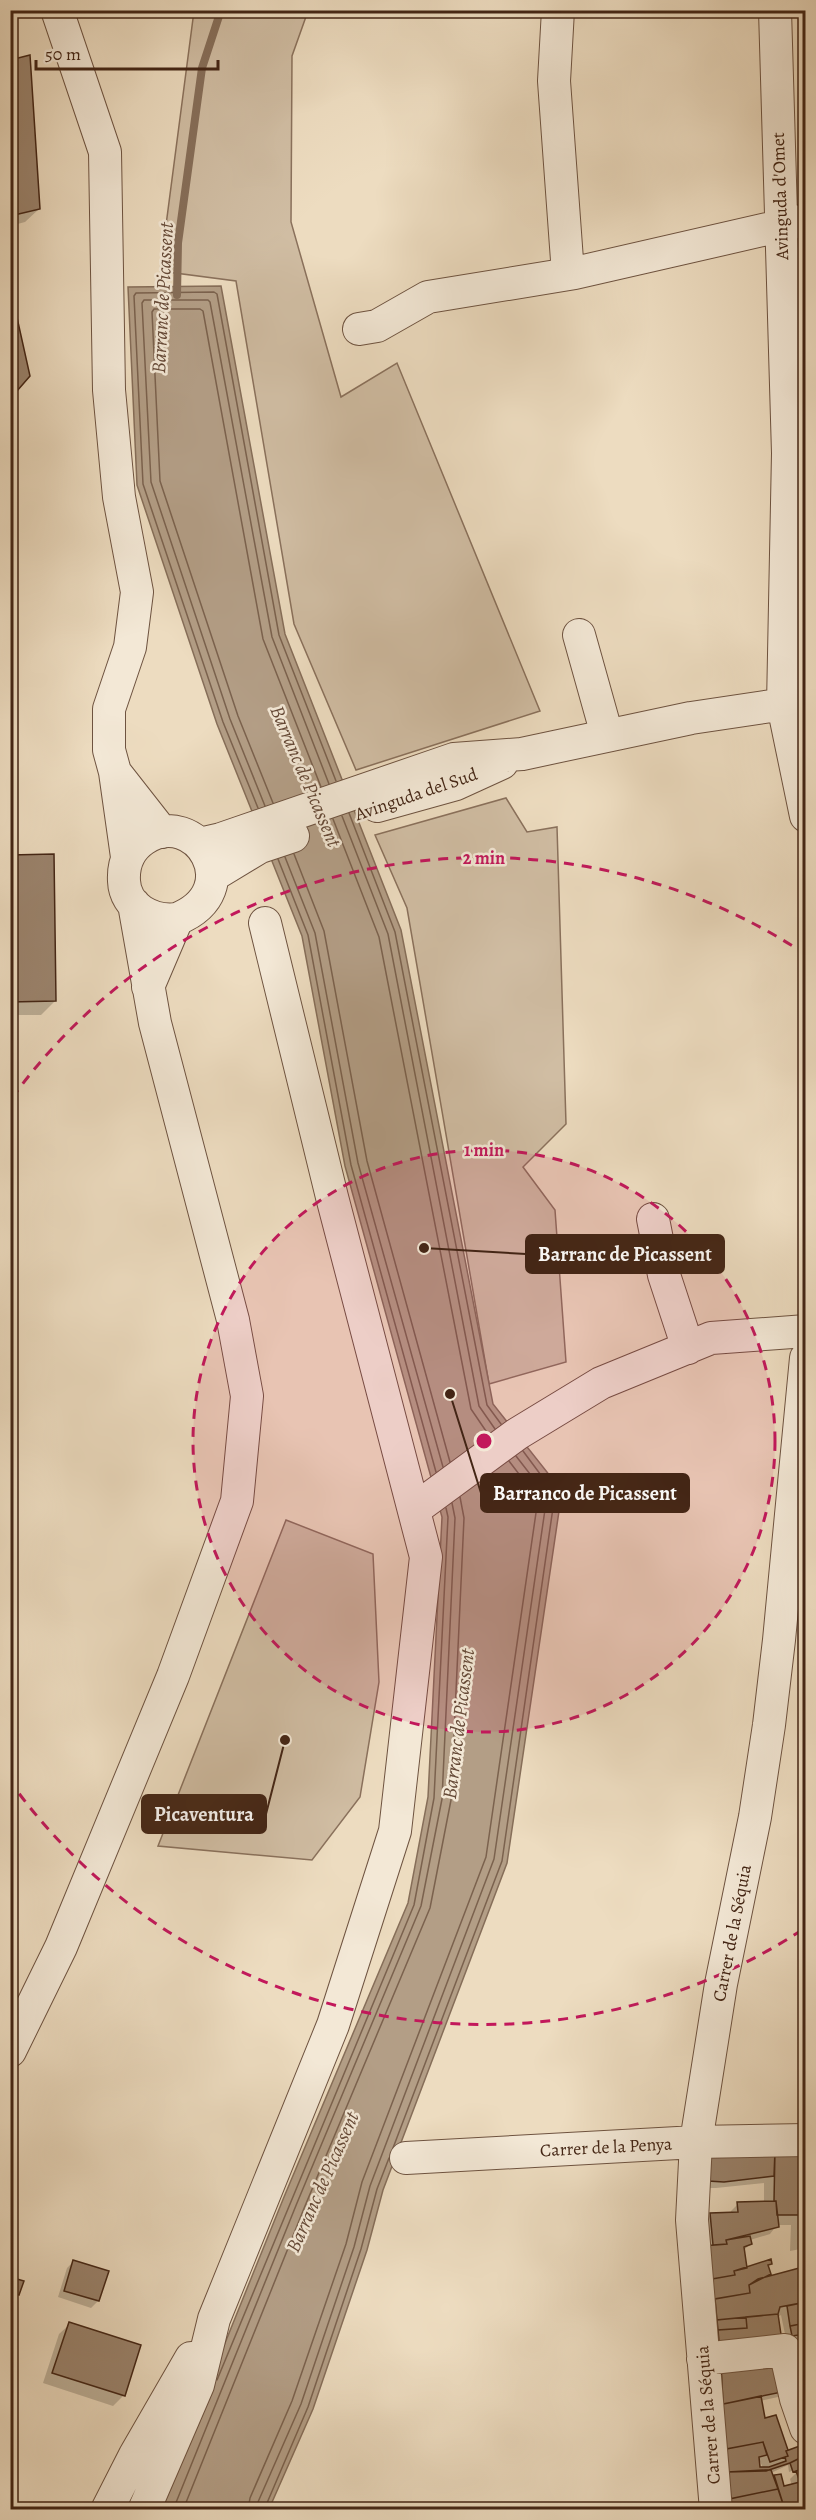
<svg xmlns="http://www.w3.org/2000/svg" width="816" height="2520" font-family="Alegreya,serif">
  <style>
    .green { fill: #d0bda3; stroke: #8a715c; stroke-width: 1.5 }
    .water { fill: #b39e86; stroke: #866e59; stroke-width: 1.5 }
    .shadow { fill: #0003; fill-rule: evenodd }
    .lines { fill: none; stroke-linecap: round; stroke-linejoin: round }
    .shore { stroke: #7b624e; stroke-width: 1.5 }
    .stream { stroke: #866e59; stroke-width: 8 }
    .building { fill: #9b846e; stroke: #432515; stroke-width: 1.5 }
    .minor-casing { stroke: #6e5340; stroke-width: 34 }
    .minor { stroke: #f3e8d6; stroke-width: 32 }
    .ring { fill: none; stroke: #c2185b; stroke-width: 3; stroke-dasharray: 10 8 }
    .labels { text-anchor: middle; stroke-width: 5; stroke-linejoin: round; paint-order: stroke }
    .street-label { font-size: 18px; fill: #432515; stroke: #f3e8d6 }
    .water-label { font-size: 20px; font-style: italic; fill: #654937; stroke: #f3e8d6 }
    .centre { fill: #c2185b; stroke: #f3e8d6; stroke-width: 3 }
    .ring-label { font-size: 18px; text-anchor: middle; font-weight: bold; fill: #c2185b; stroke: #f3e8d6; stroke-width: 5; stroke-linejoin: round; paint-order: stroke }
    .leader { fill: none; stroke: #432515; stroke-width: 2 }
    .callout-dot { fill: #432515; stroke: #f3e8d6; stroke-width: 2 }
    .callout { fill: #432515; stroke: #432515; stroke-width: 2 }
    .callout-label { font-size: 20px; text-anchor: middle; font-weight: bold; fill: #fff }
  </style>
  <rect width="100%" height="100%" fill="#eddcc0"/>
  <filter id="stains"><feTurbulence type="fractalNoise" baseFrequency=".00333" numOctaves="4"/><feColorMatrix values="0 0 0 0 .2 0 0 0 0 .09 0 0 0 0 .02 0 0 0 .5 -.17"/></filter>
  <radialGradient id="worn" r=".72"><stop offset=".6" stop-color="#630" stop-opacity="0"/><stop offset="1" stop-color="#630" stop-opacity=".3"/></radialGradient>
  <path class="green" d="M194,11H308L292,56L291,222L341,397L397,363L540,711L356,770L294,624L236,281L160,271Z
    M506,798L527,832L557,827L566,1124L523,1167L555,1210L566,1362L489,1384L407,908L375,835Z
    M286,1520L373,1554L379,1682L360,1797L312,1860L158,1846Z"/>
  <path class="water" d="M221,286L285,634L401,930L493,1404L562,1491L507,1863L383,2190L367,2250L313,2409L269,2509H158L284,2197L408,1903L428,1797L442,1517L345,1166L302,936L217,724L137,485L128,287Z"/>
  <path class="shadow" d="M10,61L39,209L25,222L10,226Z
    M10,857L55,1001L41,1015H10Z
    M806,2151V2248L790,2251L791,2225H777L770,2234L750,2240L751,2243L744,2250L746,2270L771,2264L767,2267L769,2274L764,2279L802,2269L806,2293V2434L781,2315L714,2359L704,2221L711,2214H731V2211L738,2204L764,2203V2183L716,2188H701L711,2158Z
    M74,2261L98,2301L91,2308L58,2297L67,2268Z
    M10,2278L18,2294L14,2298L10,2296Z
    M70,2324L139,2346L123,2396L113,2406L43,2383L59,2334Z
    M721,2365L785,2390L778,2397L760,2401L763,2420L775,2417L787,2452L805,2446L806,2466L789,2472L788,2465L771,2473L773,2477L780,2476L783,2488L792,2486L790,2479L797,2472L806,2469V2510H723L714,2372ZM758,2457L763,2468L759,2469Z"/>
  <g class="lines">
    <path class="shore" d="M273,803L238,716L160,481L152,312L154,309H200L203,311L263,639L321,787
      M265,806L230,719L151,482L142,303L144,300H208L210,302L272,637L329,784
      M258,808L223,722L143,484L134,296L136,293L214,292L217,294L279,635L336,781
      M349,813L395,932L487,1405L501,1424
      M342,816L388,934L479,1406L495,1429
      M333,819L379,937L471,1409L488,1434
      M294,854L324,931L367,1161L450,1462
      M285,857L315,933L358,1163L443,1467
      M278,859L308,935L351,1165L436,1472
      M393,2148L502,1861L555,1494L523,1451
      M217,2380L414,1905L434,1798L448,1517L446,1508
      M173,2510L297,2203L421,1906L442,1799L455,1518L452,1503
      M183,2510L305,2206L430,1908L451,1800L464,1518L460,1497
      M248,2510L250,2498L292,2401L346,2244L362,2182L486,1857L538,1499L509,1461
      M257,2510L258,2502L301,2404L354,2247L370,2186L494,1859L547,1496L516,1456
      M264,2510L308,2407L361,2249L377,2189L389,2158"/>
    <path class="stream" d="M177,295L178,243L202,68L221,10"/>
  </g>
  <path class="building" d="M30,55L40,209L10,216V60Z
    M10,286L30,376L10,399Z
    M54,854L56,1001L10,1002V855Z
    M717,2149L775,2150L774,2176L724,2182L708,2181L707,2161Z
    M775,2150H806V2240L800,2242L801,2215H777L776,2201H774Z
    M776,2201L779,2227L726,2240L727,2244L713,2245L710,2213L738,2212L737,2202Z
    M750,2236L752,2244L744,2247L747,2268L734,2271L735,2275L712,2279L702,2246L727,2244L726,2240Z
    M771,2259L772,2264L768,2265L771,2274L749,2285L750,2293L714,2299L712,2279L735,2275L734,2271Z
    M73,2260L109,2271L99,2301L64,2291Z
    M803,2267L806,2302L780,2307L778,2314L717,2320L715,2299L750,2293L749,2285L758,2279Z
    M10,2277L24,2281L19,2295L10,2292Z
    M806,2302V2323L790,2326L787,2306Z
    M778,2314L783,2348L720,2353L718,2330L747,2328L746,2317Z
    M746,2317L747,2328L718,2330L717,2320Z
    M69,2322L141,2345L125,2396L52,2373Z
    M806,2323V2334L792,2336L790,2326Z
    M782,2359L787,2391L723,2404L721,2364Z
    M761,2396L765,2418L776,2415L788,2450L786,2451L788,2456L770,2462L763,2442L726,2449L723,2404Z
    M763,2442L767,2455L759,2457L760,2467H769L786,2461L785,2457L788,2456L786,2451L805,2444L806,2455L790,2463L766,2471L728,2472L726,2449Z
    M806,2455V2468L793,2472L790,2463Z
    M806,2468V2510H785L774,2475L781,2474L784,2486L800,2482L796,2471Z
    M765,2470H771L778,2489L729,2499L728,2472Z
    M778,2489L785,2510H730L729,2499Z"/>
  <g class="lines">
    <g class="minor-casing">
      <path id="minor" d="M57,10L105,152L109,390L119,497L137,592L130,647L109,709V750L115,772L127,857
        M558,10L554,81L568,274
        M775,10L788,453L783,705L806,816
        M359,329L377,326L428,297L575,273L806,220
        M579,635L607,735
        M115,772L162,832
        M377,806L456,784L502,763
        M199,844L221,839L454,759L522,754L691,718L805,701
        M212,876L260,847L293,836
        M148,987L177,919C249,890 196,805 144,839C129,849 123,863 124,881C125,908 153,922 177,919
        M653,1219L664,1275L688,1348
        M415,1509L517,1434L601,1383L711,1338L806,1331
        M10,2051L61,1947L173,1676L237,1501L247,1396L233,1320L155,1023L134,904
        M406,2158L696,2142L806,2140
        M703,2359L785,2350L796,2399L806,2428
        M107,2510L135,2455L191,2358
        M144,2510L198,2385L214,2319L333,2025L395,1831L426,1557L332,1197L265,923
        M716,2510L692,2220L696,2142L721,1984L755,1817L769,1725L779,1640L806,1358"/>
    </g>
    <use href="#minor" class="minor"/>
  </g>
  <circle cx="484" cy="1441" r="291" fill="#c2185b" fill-opacity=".12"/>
  <g class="ring">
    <circle cx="484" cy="1441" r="291"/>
    <path d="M802 1930A583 583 0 0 1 12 1784M12 1098A583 583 0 0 1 802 952"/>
  </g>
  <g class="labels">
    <g class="street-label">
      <text transform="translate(780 196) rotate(-92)" y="6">Avinguda d'Omet</text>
      <text transform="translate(416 794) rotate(-19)" y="6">Avinguda del Sud</text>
      <text transform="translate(732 1933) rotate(-79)" y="6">Carrer de la Séquia</text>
      <text transform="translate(606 2147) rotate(-3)" y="6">Carrer de la Penya</text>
      <text transform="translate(708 2415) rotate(-95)" y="6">Carrer de la Séquia</text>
    </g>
    <g class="water-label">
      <text transform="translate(162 298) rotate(-87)" y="7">Barranc de Picassent</text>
      <text transform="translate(306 776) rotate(67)" y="7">Barranc de Picassent</text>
      <text transform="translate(458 1724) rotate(-83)" y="7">Barranc de Picassent</text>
      <text transform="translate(322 2182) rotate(-66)" y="7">Barranc de Picassent</text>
    </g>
  </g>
  <circle cx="484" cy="1441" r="9" class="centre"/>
  <g class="ring-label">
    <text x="484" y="864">2 min</text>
    <text x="484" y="1156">1 min</text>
  </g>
  <path class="leader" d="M424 1248L526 1254M450 1394L481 1493M285 1740L266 1814"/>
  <g class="callout-dot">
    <circle cx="424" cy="1248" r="6"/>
    <circle cx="450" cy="1394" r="6"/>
    <circle cx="285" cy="1740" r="6"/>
  </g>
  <g class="callout">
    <rect x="526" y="1235" width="198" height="38" rx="6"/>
    <rect x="481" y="1474" width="208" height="38" rx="6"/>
    <rect x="142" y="1795" width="124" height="38" rx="6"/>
  </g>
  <g class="callout-label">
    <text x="625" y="1261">Barranc de Picassent</text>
    <text x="585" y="1500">Barranco de Picassent</text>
    <text x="204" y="1821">Picaventura</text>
  </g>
  <rect width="816" height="2520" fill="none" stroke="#eddcc0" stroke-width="36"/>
  <rect x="12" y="12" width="792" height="2496" fill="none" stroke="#432515" stroke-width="3"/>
  <rect x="18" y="18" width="780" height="2484" fill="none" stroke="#432515" stroke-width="1.5"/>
  <path d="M36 60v9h182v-9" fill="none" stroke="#432515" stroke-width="3"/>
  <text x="45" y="60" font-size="18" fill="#432515" stroke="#f3e8d6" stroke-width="4.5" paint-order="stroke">50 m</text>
  <rect width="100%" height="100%" filter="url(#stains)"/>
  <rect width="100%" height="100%" fill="url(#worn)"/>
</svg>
